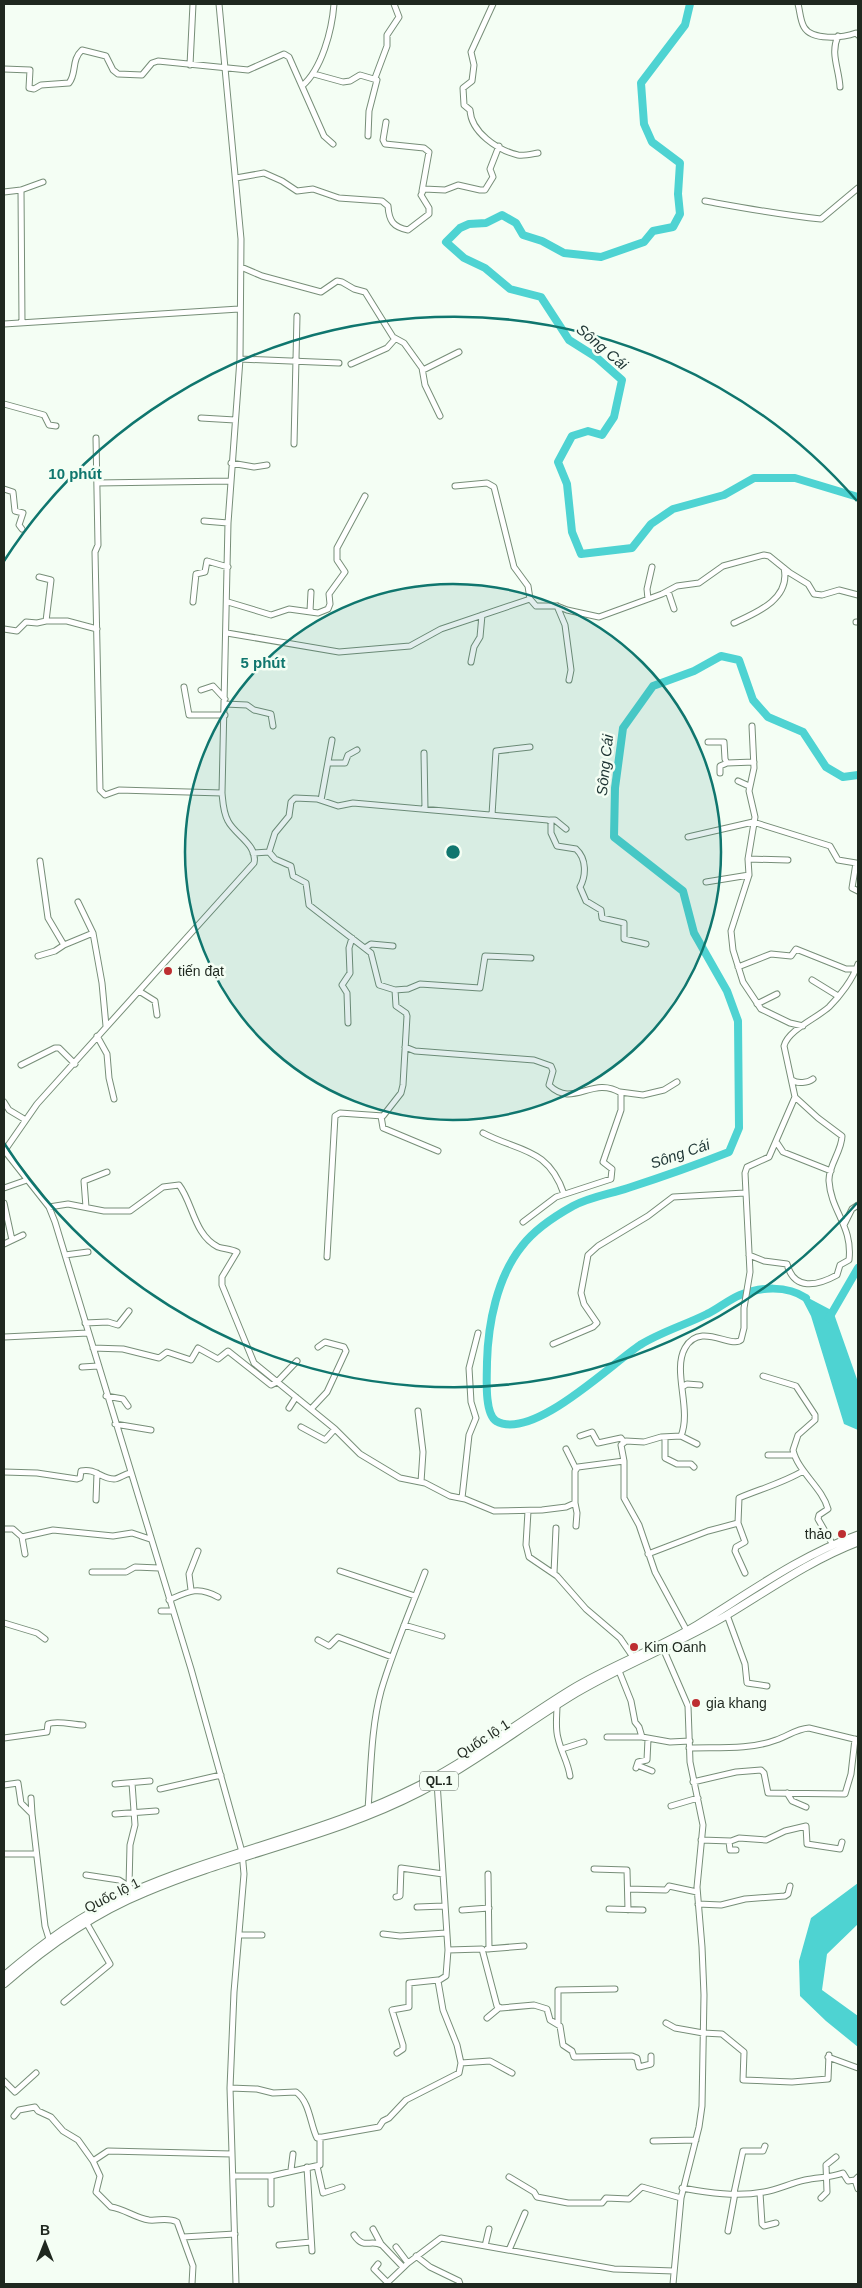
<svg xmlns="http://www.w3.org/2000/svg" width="862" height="2288" font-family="Helvetica,sans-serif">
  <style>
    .water { fill: #4ed3d2 }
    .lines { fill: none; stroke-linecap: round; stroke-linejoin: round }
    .river { stroke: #4ed3d2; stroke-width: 8 }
    .minor-casing { stroke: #778e78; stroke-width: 7 }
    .highway-casing { stroke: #778e78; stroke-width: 9 }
    .minor { stroke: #fff; stroke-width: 5 }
    .highway { stroke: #fff; stroke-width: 7 }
    .ring { fill: none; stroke: #0f766e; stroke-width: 2.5 }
    .poi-dot { fill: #bd2e31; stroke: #f4fef4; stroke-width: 2 }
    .labels { text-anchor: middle; stroke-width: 5; stroke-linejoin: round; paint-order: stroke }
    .shield { fill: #f4fef4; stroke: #5f685f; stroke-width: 1 }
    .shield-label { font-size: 12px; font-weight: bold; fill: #1f281f }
    .poi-label { font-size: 14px; fill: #1f281f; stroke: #f4fef4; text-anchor: start }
    .street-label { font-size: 14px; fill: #1f281f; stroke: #f4fef4 }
    .water-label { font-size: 15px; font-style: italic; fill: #1d3433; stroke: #f4fef4 }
    .centre { fill: #0f766e; stroke: #f4fef4; stroke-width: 2.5 }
    .ring-label { font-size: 15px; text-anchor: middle; font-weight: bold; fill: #0f766e; stroke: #f4fef4; stroke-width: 5; stroke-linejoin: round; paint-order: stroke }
  </style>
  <rect width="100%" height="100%" fill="#f4fef4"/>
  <path class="water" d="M799,1293L833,1311L858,1382V1430L844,1424L811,1316Z
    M858,1883V1924L827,1954L822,1990L858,2016V2047L826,2021L800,1996L799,1961L811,1918Z"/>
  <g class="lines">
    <path class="river" d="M690,4L685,25L641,83L644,124L652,142L680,163L678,194L680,214L673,227L653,231L644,242L601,257L564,253L542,241L523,235L516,223L502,215L486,223L469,224L460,228L446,242L464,258L485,268L510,289L541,297L569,340L596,357L622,380L614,417L602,435L588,431L572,436L558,462L567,484L572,532L581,554L632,548L651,524L673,509L724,495L754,478H795L858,497
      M806,1298C787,1285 760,1287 740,1295C728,1300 718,1309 707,1314C685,1325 661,1332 640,1345C611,1364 532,1442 496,1421C484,1413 487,1376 487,1362C488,1324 497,1277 522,1246C535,1229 555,1216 573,1206C590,1197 610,1194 628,1188C662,1177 696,1165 729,1152L739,1128L738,1021L727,991L694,933L683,891L614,837L615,788L623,728L653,686L694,671L721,656L739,660L753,700L768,717L803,732L826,767L843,777L858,775
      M829,1318L858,1268"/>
    <g class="minor-casing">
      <path id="minor" d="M493,4L471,52L474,65L472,81L463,88L464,105L470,110C471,132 497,150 518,155C524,156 532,154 538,153
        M798,4C800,11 800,20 804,27C812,41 842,38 856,33L858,35
        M838,36C830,54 839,68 840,87
        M190,65L193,4
        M4,69L30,70L29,88L34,89L41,85L69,83C77,73 71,60 82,50L106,56L113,70L118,74L142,75L152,63L158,61L248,70L284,54L289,57L324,136L333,144
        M314,74L343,82L350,81L360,75L377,80L369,111L368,136
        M375,78L387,46V35L399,17L394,4
        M302,86C322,69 332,30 334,4
        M386,122L383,140L385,144L424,148L429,152L422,191
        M236,178L264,173L282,181L297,191L313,189L339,198L382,201L388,206C389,221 393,227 408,230L429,214V208L421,195L424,189L445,190L458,185L480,190H485L493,177L490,169L499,146
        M21,190L22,323
        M4,192L21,190L43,182
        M705,201C744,208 781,215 821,219L858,188
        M241,267L262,276L321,292L337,281L342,282L354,289L365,292L393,337L404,343L422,368L425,385L440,416
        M4,324L239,309
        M240,359L339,363
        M351,364L387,348L395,339
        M423,370L459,352
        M4,404L44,415L49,425L56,426
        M201,418L235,420
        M96,438L98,545L95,552L100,790L105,795L119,790L222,793
        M294,444L297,316
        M231,463L254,467L267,465
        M97,483L230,481
        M455,486L487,483L494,487L514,567L528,586L530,599L536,606H557L567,610L599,617L662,594L677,586L699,583L723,566L764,555L769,556L790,573L808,584L814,594L822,595L839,590L858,595
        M4,489L13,492L15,511L23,513L19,525L22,529
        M204,521L228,523
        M39,577L51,580L46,621
        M668,591L674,609
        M648,599L647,589L652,567
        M193,602L196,574L205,572L207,561L228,567
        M228,602L271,615L289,609L318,613L328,609L330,604L329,594L345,572L337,560V548L365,496
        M557,606L565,625L571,670L569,680
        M310,611L311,592
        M856,622H858
        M734,623C756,613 791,599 784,568
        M4,629L17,631L26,622L37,623L46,621H67L97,629
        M227,633L339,652L410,646L441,629L530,599
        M471,662L474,647L480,637L482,615
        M184,687L189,715H225
        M201,690L213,686L225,699
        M225,704L247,705L254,710L271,714L273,726
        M752,726L754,768L749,791L755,817L748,859L749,875L731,931L733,950L743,982L761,1009L790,1023L803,1026
        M708,742H724L725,759L727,763L754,762
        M424,753L425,809
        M328,763H345L348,755L357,750
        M720,773V766L727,763
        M738,781L749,786
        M321,800L332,740
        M492,815L496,751L530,747
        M550,820H555L566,829
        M688,837L753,822L830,846L838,860L856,863L852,888L858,891
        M269,852L275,833L289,816L291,802L295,798L317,799L338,806L353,803L548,820L551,822V833L557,846L576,849C587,859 586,876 580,887L586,901L601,910L602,918L624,923V939L646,944
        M253,853L269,852L275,859L291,866L293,876L306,883L309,905L371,953L379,985L395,990L396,1006L406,1013L407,1016L403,1085L401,1093L383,1116L340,1113L335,1116L327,1257
        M748,859L788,860
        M40,861L48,918L64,945L93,933L102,983L106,1026
        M706,882L749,875
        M78,902L93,933
        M365,948L371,944L393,946
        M38,956L55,951L64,945
        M738,967L771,954L791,956L796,949L846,969H856
        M812,980L838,996
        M395,990L408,989L420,984L480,988L485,956L531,958
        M139,991L155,1001L157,1015
        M757,1004L777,994
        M348,1023L347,993L342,985L350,973L349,948L352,938
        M97,1036L107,1054L109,1078L114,1099
        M405,1047L415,1051L534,1060L551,1066L553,1071L549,1085C573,1109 592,1075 621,1093V1110L603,1162L612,1169L611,1179L556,1197L523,1222
        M21,1065L55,1048H59L75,1064
        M792,1080C797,1084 808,1083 813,1079
        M620,1092L643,1095L664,1090L677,1082
        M4,1102L9,1110L24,1119
        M381,1116L383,1128L438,1151
        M483,1133C519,1152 548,1147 564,1194
        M777,1143L783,1152L831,1171
        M4,1150L49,1207L55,1222L191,1669L242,1852L244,1874L234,1992L230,2088L236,2284
        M5,1150L37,1104L254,863C258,845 235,835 228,821C223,812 223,803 222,793L228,523L240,359L241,239L219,4
        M4,1188L27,1180
        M4,1203L12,1240
        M49,1207L68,1204L104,1211H130L163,1187L179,1185C193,1203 194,1235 218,1247C224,1249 231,1249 237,1252L222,1277V1285L254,1363L335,1429L360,1454L400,1478L425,1483L450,1496L465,1499L494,1511L542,1510L566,1507L575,1503V1471L578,1467L624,1461
        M86,1207L84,1181L107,1172
        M844,1225L852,1209L858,1205
        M4,1244L23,1235
        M65,1255L88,1252
        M749,1255L764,1261L787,1264C794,1291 817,1286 837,1275L840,1265L849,1260C853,1226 831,1212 829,1181C828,1166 842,1151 842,1136L818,1118L795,1097
        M85,1323L108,1322L118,1325L129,1311
        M4,1337L88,1333
        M553,1344L593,1327L597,1323L584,1304L581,1293L588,1255L598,1246L648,1216L673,1197L745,1193
        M93,1348L123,1349L159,1358L167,1352L191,1360L198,1348L218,1359L228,1351L271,1385L277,1382L297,1361
        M82,1367L98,1366
        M763,1376L796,1386L815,1415V1420L798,1435L793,1450C798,1472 822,1487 828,1509L819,1515L818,1519L833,1545
        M682,1387L687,1384L700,1385
        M106,1396L123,1399L128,1406
        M289,1408L296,1397
        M311,1409L327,1392L346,1351L344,1347L325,1342L318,1347
        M418,1411L423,1452L421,1482
        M115,1424L151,1430
        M301,1427L325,1440L335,1429
        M580,1436L592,1432L598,1443L621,1438L624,1442
        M681,1436L697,1444
        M665,1437V1458L677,1464H691L694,1467
        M566,1449L576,1469
        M768,1455H794
        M4,1472L37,1473L77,1479L80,1478L81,1471C96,1468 101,1479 114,1479C119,1479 124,1474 130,1473
        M462,1498L469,1435L476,1418L471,1402L469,1368L478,1333
        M96,1500L97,1473
        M575,1503L577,1513L576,1526
        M528,1511L526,1545L529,1557L557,1576L586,1609L620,1638L633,1657
        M4,1529H13L22,1537L53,1530L113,1536L132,1533L150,1539
        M22,1537L25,1554
        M648,1554L708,1531L738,1523
        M340,1571L415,1596
        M92,1572H126L135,1567L159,1568
        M554,1573L556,1528
        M745,1573L735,1551L736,1547L745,1542L738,1523L739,1498C760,1489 783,1483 803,1471
        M191,1590L189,1574L198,1551
        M169,1600C189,1591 198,1586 218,1597
        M161,1611H173
        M727,1615L745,1664L747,1683L767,1686
        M4,1623L37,1633L45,1639
        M404,1625L442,1636
        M687,1631L655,1572L639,1525L624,1498V1461L621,1445L626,1441L644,1442L661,1437L681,1436C692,1409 672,1371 685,1348C700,1321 731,1349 741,1340L744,1328V1308L750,1272L745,1173L747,1167L769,1157L795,1097L784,1046C788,1030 817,1018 829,1007C840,996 853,979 858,964
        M318,1640L329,1646L338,1637L392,1657
        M662,1646L688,1706L690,1762L703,1825L697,1887L702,1947L704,1995L702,2106L699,2127L681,2198L673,2284
        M619,1671L631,1701L635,1722L639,1727L642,1737L670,1742L690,1741
        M557,1705C557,1716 555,1728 558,1738C561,1752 568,1762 570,1776
        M607,1737H642
        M4,1738L47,1732L48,1724C57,1720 73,1725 83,1725
        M689,1748C716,1747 750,1750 776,1740C788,1736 796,1729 809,1728L858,1740
        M562,1749L584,1742
        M637,1765L652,1771
        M636,1768L638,1762L647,1760L648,1739
        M437,1782L448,1950L482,1949L497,2006L501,2008L534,2005L547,2009L550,2020L560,2026L563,2045L572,2051L574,2057L632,2056L637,2058L639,2067L651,2064V2056
        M693,1782L736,1772L761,1770L764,1773L768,1793L845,1794L851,1774L855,1739
        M115,1784L150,1781
        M4,1785L18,1783L21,1803L32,1814L45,1926L49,1939
        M160,1789L221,1775
        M787,1793L792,1801L806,1807
        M31,1798L32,1814
        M671,1806L698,1798
        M368,1809C371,1770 371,1728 381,1691C393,1650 410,1611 425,1572
        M115,1814L156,1811
        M701,1840L731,1841L739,1838L766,1840L785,1831L806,1826L807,1844L840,1849L842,1842
        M729,1841L730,1850H736
        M4,1854H36
        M594,1869L627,1870L628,1910
        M488,1874L489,1949
        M86,1875L119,1880L130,1887
        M129,1886L130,1845L135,1825L132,1783
        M628,1889L666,1890L669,1886L697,1892
        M396,1897L400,1896L401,1868L443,1874
        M698,1904L721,1905L745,1899L785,1896L788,1894L790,1886
        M417,1907L444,1906
        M609,1909L643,1910
        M462,1910L489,1908
        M383,1934L400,1936L446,1933
        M239,1935H262
        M487,1949L524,1946
        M448,1950L446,1976L438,1981L443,2010L457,2045L461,2063L490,2061L512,2073
        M64,2002L110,1964L86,1922
        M487,2018L499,2008
        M666,2023L675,2028L703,2033L722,2034L744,2052L743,2080L792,2082L828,2079L829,2055
        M558,2024V1990L615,1989
        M397,2053L403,2049V2045L392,2010L409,2007V1983L438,1980
        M828,2057L858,2068
        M4,2081L15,2092L36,2073
        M230,2088L257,2089L273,2093L296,2092C310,2102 310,2124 317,2138L379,2127L383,2121L389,2118L406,2100L459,2073L461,2063
        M14,2116L19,2110L35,2107L38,2111L51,2117L63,2131L78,2140L93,2161
        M653,2141L696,2140
        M317,2166L323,2193L342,2187
        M307,2167L312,2251
        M291,2170L293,2154
        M233,2176H271L320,2165V2137
        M271,2176V2204
        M509,2177L534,2192L537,2197L568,2203H602L606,2198L629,2199L642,2187L681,2198
        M855,2180L858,2189
        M682,2188C709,2193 737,2197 764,2192C777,2190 791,2183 805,2180C818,2177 830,2178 843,2173L848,2181L855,2180L858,2177
        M734,2193L743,2151H763L765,2146
        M760,2193L762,2224L764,2226L776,2223
        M821,2198L827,2192L826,2165L836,2157
        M373,2229L381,2244
        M728,2231L735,2193
        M354,2235C364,2250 370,2239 382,2245L403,2267
        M183,2237L235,2234
        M279,2245L311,2242
        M485,2246L489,2229
        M396,2247L408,2263
        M509,2250L525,2213
        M416,2256L430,2267L459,2281L460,2284
        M378,2264L374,2269L388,2283
        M192,2284L193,2266L177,2222C168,2217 158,2221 149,2220C135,2218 125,2209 111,2207L96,2192L100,2176L93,2161L108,2151L232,2154
        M386,2284L408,2263L441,2238L614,2269L674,2271"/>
    </g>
    <g class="highway-casing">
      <path id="highway" d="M4,1976C43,1943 82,1914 129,1893C224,1851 327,1833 420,1785C473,1758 521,1720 572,1689C612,1665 657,1649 697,1625C749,1593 801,1555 858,1535
        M4,1984C47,1946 92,1914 146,1892C235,1854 333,1837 420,1792C475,1763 523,1725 576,1693C625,1664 678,1644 727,1615C770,1589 811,1560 858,1542"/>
    </g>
    <use href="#minor" class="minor"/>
    <use href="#highway" class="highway"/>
  </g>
  <circle cx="453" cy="852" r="268" fill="#0f766e" fill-opacity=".12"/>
  <g class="ring">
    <circle cx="453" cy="852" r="268"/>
    <path d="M857 1203A535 535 0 0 1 4 1143M4 561A535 535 0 0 1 857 501"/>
  </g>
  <g class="poi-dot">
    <circle cx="168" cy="971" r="5"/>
    <circle cx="842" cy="1534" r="5"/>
    <circle cx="634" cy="1647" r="5"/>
    <circle cx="696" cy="1703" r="5"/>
  </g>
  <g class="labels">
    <rect class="shield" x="420" y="1771.5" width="38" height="19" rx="4"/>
    <g class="shield-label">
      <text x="439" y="1785">QL.1</text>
    </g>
    <g class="poi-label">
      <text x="178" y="976">tiến đạt</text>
      <text x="832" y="1539" text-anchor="end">thảo</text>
      <text x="644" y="1652">Kim Oanh</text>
      <text x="706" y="1708">gia khang</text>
    </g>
    <g class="street-label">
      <text transform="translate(483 1739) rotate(-33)" y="5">Quốc lộ 1</text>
      <text transform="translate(112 1895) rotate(-27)" y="5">Quốc lộ 1</text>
    </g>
    <g class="water-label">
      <text transform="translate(602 347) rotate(40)" y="5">Sông Cái</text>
      <text transform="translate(605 765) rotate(-84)" y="5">Sông Cái</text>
      <text transform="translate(680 1154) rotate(-19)" y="5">Sông Cái</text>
    </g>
  </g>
  <circle cx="453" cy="852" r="8" class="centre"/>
  <g class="ring-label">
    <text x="75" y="479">10 phút</text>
    <text x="263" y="668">5 phút</text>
  </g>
  <rect width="862" height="2288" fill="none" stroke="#1f281f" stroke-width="10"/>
  <g transform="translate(45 2243)" stroke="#f4fef4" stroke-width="4" paint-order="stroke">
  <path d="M0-4L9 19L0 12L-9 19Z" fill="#1f281f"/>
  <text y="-8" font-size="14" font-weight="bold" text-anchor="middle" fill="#1f281f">B</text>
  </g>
</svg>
